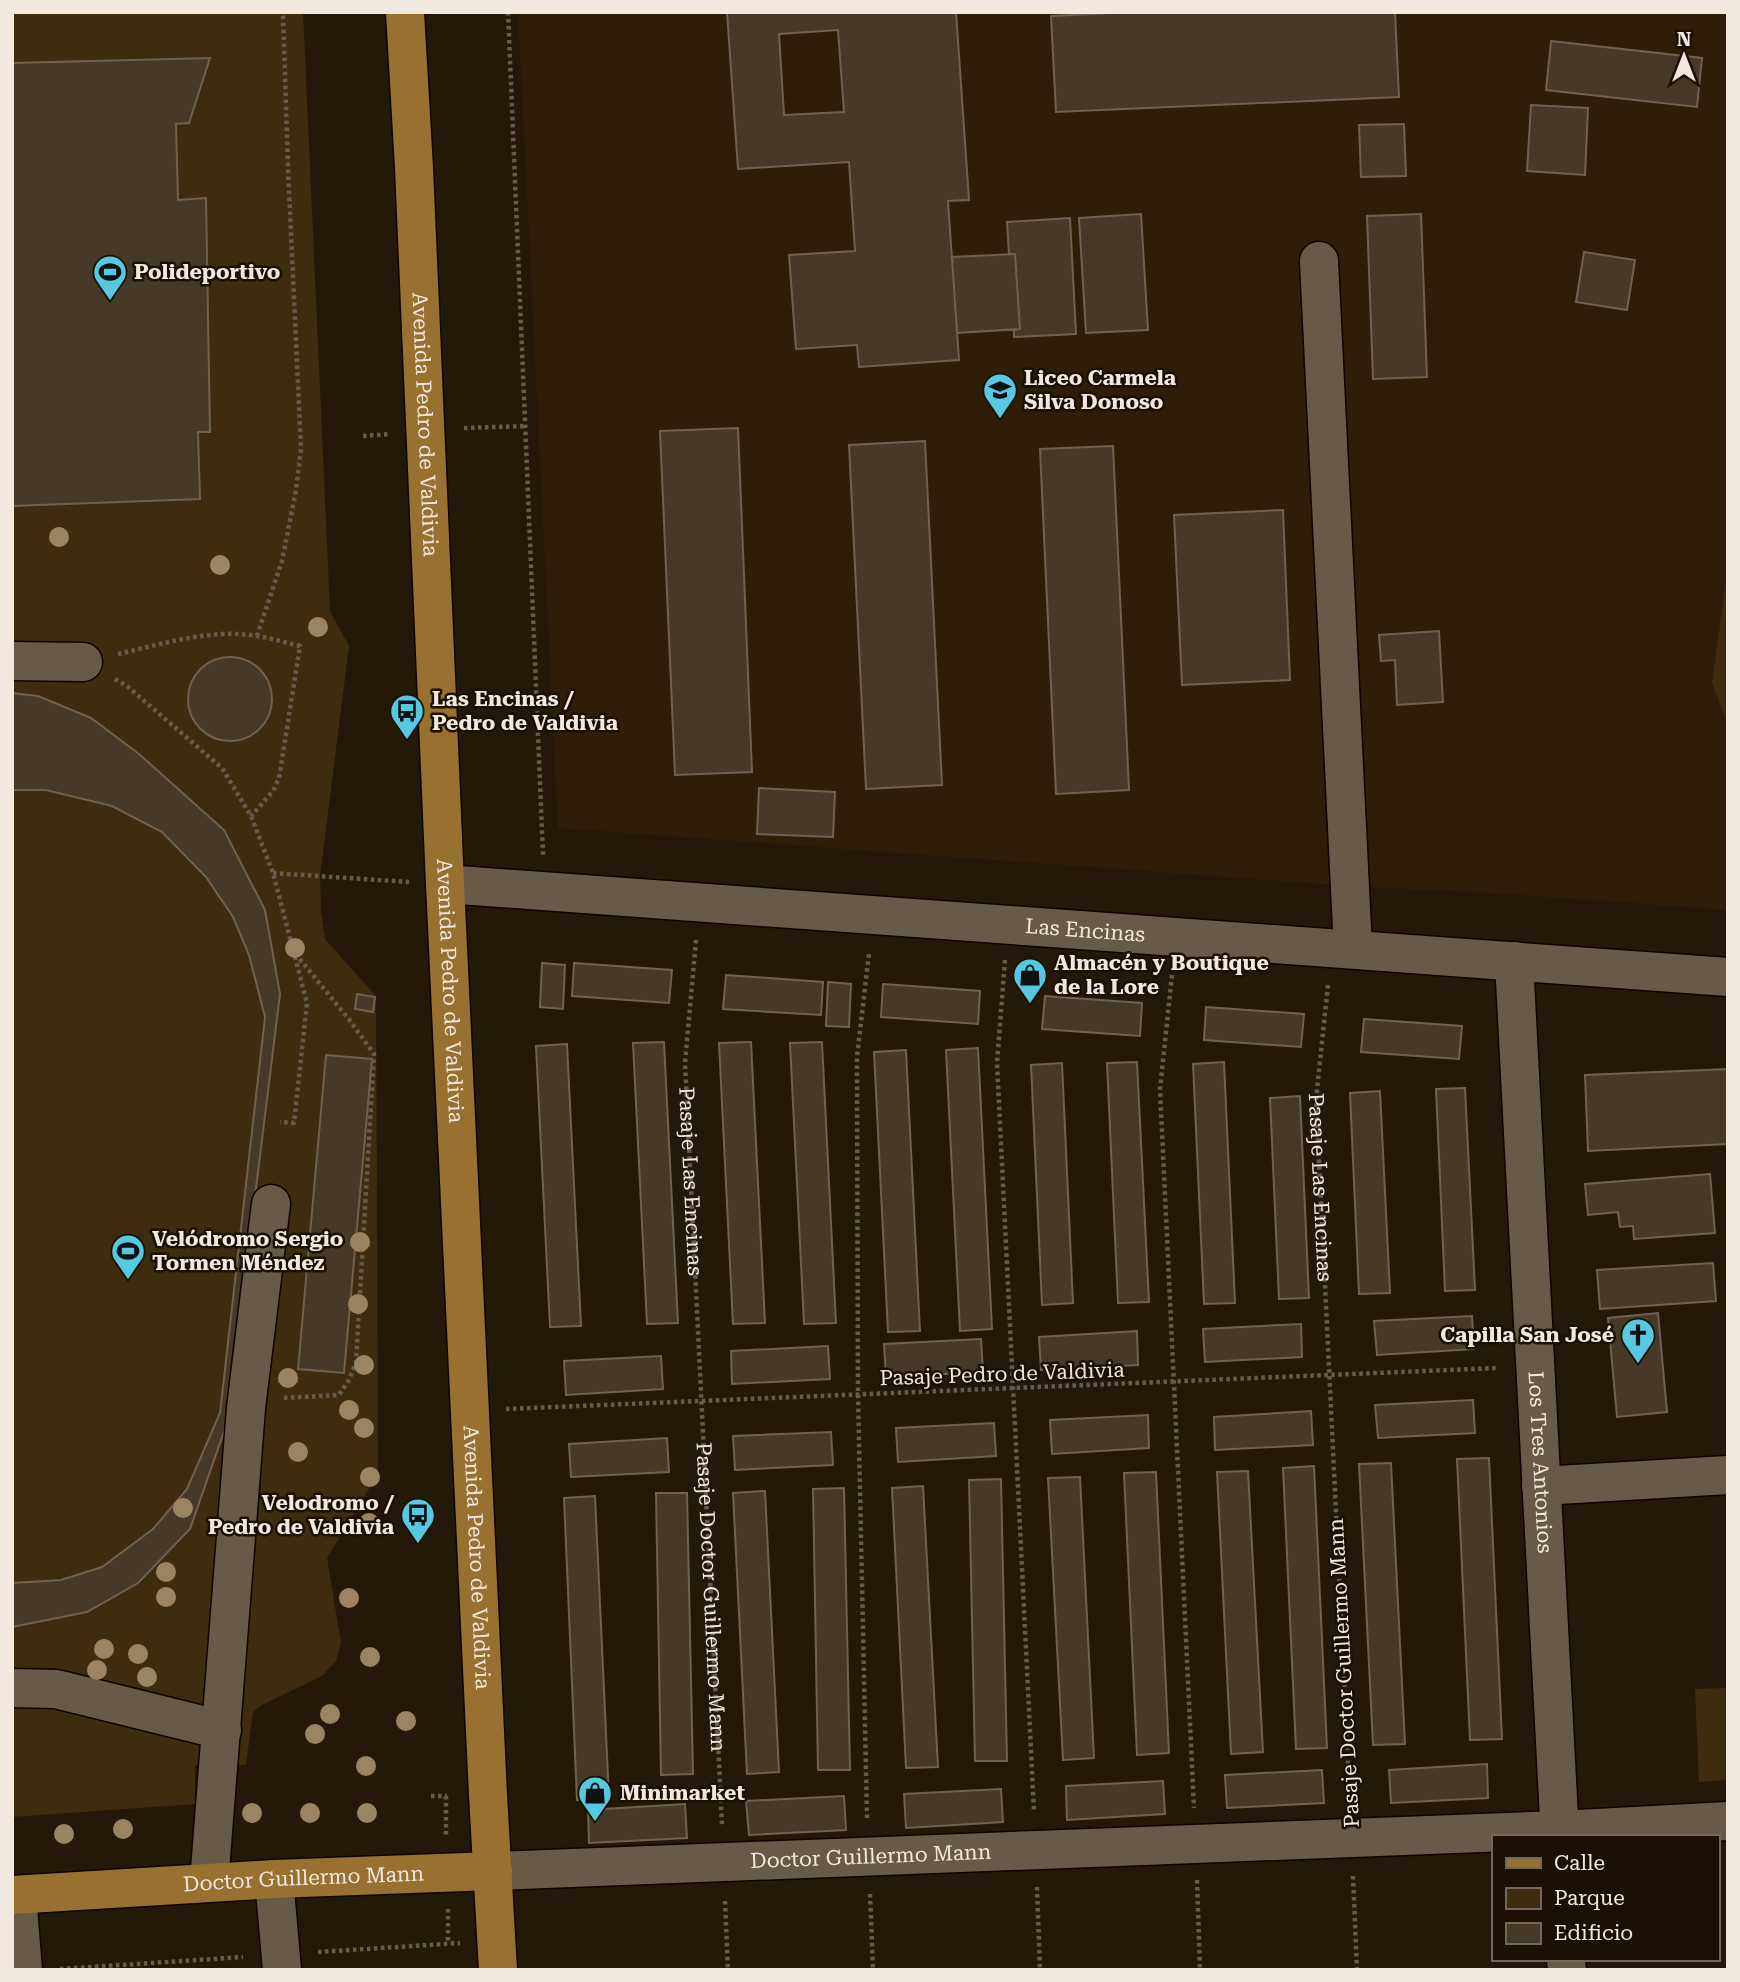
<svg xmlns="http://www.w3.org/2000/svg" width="1740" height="1982" font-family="'Roboto Serif',serif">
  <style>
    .built { fill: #2e1e07 }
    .green { fill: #3f2c0e }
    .building { fill: #463928; stroke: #70624f; stroke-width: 2; fill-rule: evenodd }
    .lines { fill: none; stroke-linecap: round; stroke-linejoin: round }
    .minor-casing { stroke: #0d0400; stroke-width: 41 }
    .major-casing { stroke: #0d0400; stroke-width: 41 }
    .path { stroke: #665c4e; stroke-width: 4.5; stroke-dasharray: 3.5 3.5; stroke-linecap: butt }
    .minor { stroke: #675a47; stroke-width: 38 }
    .major { stroke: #987030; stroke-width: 38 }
    .tree { fill: #9c8463 }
    .labels { text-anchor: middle; stroke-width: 5; stroke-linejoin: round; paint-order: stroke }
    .poi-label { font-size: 21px; font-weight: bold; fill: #f1e9df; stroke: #1b1002; text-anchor: start }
    .street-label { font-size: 21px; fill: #f1e9df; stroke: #1b1002 }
  </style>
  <rect width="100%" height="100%" fill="#241908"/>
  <path class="built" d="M518,12H1728V910L1491,893L1350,886L558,828Z"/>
  <path class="green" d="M12,12H303L330,611L349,646L320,876L321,911L325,939L376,996L378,1474L327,1558L341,1643L336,1661L322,1676L262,1705L253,1712L246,1765H195V1804L12,1817Z
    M1728,565V725L1712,683Z
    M1728,1688V1780L1699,1782L1695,1689Z"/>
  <path class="building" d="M727,12H956L969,200L948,201L959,360L859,367L857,345L796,349L789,255L855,251L849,162L738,169ZM838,30L844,112L784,115L779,34Z
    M1132,12H1395L1399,97L1056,112L1051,16Z
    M1551,41L1702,58L1697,107L1546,90Z
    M210,58L189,123L176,124L178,200L206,198L210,432H198L200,499L12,506V63Z
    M1531,105L1588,108L1585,175L1527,171Z
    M1404,124L1406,176L1361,177L1359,125Z
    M1141,214L1148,330L1086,333L1079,218Z
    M1421,214L1427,377L1373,379L1367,216Z
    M1070,218L1076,334L1014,337V330L1020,329L1015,254H1009L1007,222Z
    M1584,252L1635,260L1627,310L1576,302Z
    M1015,254L1020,329L957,333L952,257Z
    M738,428L752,772L675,775L660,431Z
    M925,441L942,785L866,789L849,445Z
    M1113,446L1129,790L1056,794L1040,449Z
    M1283,510L1290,680L1182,685L1174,515Z
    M1439,631L1443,702L1397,705L1395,660L1381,661L1379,635Z
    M188 699a42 42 0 1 1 84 0a42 42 0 1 1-84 0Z
    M12,693L38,696L91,718L139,754L224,830L265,910L280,994L227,1423L190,1529L138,1583L87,1612L12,1627V1583L61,1580L102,1567L153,1529L187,1489L220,1413L265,1017L249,955L233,917L206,877L162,832L112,806L46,790H12Z
    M759,788L835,792L833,837L757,834Z
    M542,963L565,965L563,1009L540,1007Z
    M574,963L672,970L669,1003L572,996Z
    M726,975L823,982L821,1015L723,1009Z
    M828,982L851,984L849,1027L826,1026Z
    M883,984L980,991L978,1024L881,1017Z
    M357,994L375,997L373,1012L355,1009Z
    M1045,996L1142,1003L1140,1036L1042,1029Z
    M1206,1007L1304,1014L1301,1047L1204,1040Z
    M1364,1019L1462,1026L1459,1059L1361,1052Z
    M664,1042L678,1323L647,1324L633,1043Z
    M751,1042L765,1323L733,1324L719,1043Z
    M822,1042L836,1323L804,1324L790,1043Z
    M567,1044L581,1326L550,1327L536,1046Z
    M978,1048L992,1329L960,1331L946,1050Z
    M906,1050L920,1331L888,1332L874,1052Z
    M326,1055L372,1059L344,1373L298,1369Z
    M1137,1062L1149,1302L1118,1303L1107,1063Z
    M1224,1062L1235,1303L1204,1304L1193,1064Z
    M1062,1063L1073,1303L1042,1305L1031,1065Z
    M1728,1069V1144L1588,1151L1585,1075Z
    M1465,1088L1475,1290L1445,1291L1436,1089Z
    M1380,1091L1390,1293L1359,1294L1350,1093Z
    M1300,1096L1309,1298L1279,1299L1270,1098Z
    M1710,1174L1715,1233L1634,1239L1633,1226L1620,1227L1618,1212L1588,1215L1585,1184Z
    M1713,1263L1716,1301L1600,1309L1597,1270Z
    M1658,1313L1667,1412L1617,1417L1608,1318Z
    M1472,1316L1474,1349L1377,1355L1374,1321Z
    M1301,1324L1302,1357L1205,1362L1203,1329Z
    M1137,1331L1138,1365L1041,1370L1039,1337Z
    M981,1339L983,1372L886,1377L884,1344Z
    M828,1346L830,1379L732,1384L731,1351Z
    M661,1356L663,1389L566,1395L564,1361Z
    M1473,1400L1475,1433L1378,1438L1375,1405Z
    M1311,1411L1313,1445L1215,1450L1214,1417Z
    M1148,1415L1149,1448L1052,1454L1050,1420Z
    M994,1423L996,1456L898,1462L896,1428Z
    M831,1432L833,1465L735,1470L733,1436Z
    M667,1438L669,1472L571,1477L569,1444Z
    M1489,1458L1502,1739L1470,1740L1457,1459Z
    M1391,1463L1405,1744L1373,1745L1359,1464Z
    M1314,1466L1327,1748L1296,1749L1283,1468Z
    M1248,1471L1263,1752L1231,1754L1217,1472Z
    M1156,1472L1169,1753L1137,1755L1124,1473Z
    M1080,1477L1094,1758L1063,1760L1048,1478Z
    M1001,1479L1007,1761H975L969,1480Z
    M923,1486L938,1767L906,1768L892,1488Z
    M844,1488L850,1770H818L813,1489Z
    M765,1491L779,1772L747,1774L733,1493Z
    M656,1493H687L693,1774L661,1775Z
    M595,1496L609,1798L577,1800L564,1498Z
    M1487,1764L1488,1798L1391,1803L1389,1770Z
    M1322,1770L1324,1803L1227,1808L1225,1775Z
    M1163,1781L1165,1814L1067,1820L1066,1786Z
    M1001,1789L1003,1822L906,1828L904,1794Z
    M844,1796L846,1830L749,1835L746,1801Z
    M685,1804L687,1838L589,1843L588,1810Z"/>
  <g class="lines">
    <g class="minor-casing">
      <g id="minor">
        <path d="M1319,261L1353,949"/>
        <path d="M12,661L83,662"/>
        <path id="s3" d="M445,884L1728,977"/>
        <path id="s4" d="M1514,961L1560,1837"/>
        <path d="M1541,1486L1728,1475"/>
        <path d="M12,1688L56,1689L222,1730"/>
        <path id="s5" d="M493,1871L1559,1830L1728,1821"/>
        <path d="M274,1879L282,1970"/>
        <path d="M209,1883L246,1408L271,1204"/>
        <path d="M17,1895L23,1970"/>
        <path d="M1566,1959L1567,1970"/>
      </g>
    </g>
    <g class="major-casing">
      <g id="major">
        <path id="s6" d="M405,12L414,168L445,884L488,1795L498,1970"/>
        <path id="s7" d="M12,1895L274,1879L493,1871"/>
      </g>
    </g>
    <g class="path">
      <path d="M508,12L543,855"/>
      <path d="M464,428L526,426"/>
      <path d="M363,436L389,434"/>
      <path d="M257,636L282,561L296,490L301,449L288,168L283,12"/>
      <path d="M118,654C163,644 211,628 257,636C272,638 286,643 300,646L279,778L273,791L251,816"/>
      <path d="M115,679L127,686L222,768L251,816L273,873L307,1003L294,1123L280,1122"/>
      <path d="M273,873L409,882"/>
      <path id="s1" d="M696,940L685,1063L722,1825"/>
      <path d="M1005,960L997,1063L1034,1811"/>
      <path d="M1172,975L1160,1089L1194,1808"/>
      <path id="s2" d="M1328,985L1316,1099L1350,1801"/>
      <path d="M284,1398L339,1395L349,1380L356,1362L374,1054L351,1022L294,952"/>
      <path d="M506,1409L1497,1368"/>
      <path d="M431,1796H447"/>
      <path d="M446,1796V1837"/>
      <path d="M867,1818L858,1395L857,1057L869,953"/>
      <path d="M1353,1876L1357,1970"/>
      <path d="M1197,1880L1200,1970"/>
      <path d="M1037,1887L1040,1970"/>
      <path d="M870,1894L873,1970"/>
      <path d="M725,1901L728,1970"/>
      <path d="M448,1909V1944"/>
      <path d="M318,1952L460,1943"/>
      <path d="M60,1969L243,1957"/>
    </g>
    <use href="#minor" class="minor"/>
    <use href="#major" class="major"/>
  </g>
  <g class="tree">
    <circle cx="59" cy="537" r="10"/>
    <circle cx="220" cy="565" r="10"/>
    <circle cx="318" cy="627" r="10"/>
    <circle cx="295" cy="948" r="10"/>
    <circle cx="360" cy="1242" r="10"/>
    <circle cx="358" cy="1304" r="10"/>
    <circle cx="364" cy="1365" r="10"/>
    <circle cx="288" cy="1378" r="10"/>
    <circle cx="349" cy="1410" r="10"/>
    <circle cx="364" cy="1428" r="10"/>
    <circle cx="298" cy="1452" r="10"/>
    <circle cx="370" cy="1477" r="10"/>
    <circle cx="183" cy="1508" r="10"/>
    <circle cx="369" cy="1523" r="10"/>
    <circle cx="166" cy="1572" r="10"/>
    <circle cx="166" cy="1597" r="10"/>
    <circle cx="349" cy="1598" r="10"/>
    <circle cx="104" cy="1649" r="10"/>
    <circle cx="138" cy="1654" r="10"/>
    <circle cx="370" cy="1657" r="10"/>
    <circle cx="97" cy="1670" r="10"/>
    <circle cx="147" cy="1677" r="10"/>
    <circle cx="330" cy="1714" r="10"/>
    <circle cx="406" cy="1721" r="10"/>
    <circle cx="315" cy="1734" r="10"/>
    <circle cx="366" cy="1766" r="10"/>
    <circle cx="252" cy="1813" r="10"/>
    <circle cx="310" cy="1813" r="10"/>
    <circle cx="367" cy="1813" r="10"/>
    <circle cx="123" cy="1829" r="10"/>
    <circle cx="64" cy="1834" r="10"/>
  </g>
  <defs>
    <g id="stadium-pin" transform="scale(1.75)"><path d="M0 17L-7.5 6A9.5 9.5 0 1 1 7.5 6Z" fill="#56c9e0" stroke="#1b1002"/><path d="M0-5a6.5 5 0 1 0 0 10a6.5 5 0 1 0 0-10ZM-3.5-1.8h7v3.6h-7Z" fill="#111"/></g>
    <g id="school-pin" transform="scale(1.75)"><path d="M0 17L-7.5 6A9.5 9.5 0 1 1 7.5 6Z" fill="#56c9e0" stroke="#1b1002"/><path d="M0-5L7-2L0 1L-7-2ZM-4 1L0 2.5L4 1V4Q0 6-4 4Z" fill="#111"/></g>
    <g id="bus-pin" transform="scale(1.75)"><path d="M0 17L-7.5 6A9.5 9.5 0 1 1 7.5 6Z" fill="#56c9e0" stroke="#1b1002"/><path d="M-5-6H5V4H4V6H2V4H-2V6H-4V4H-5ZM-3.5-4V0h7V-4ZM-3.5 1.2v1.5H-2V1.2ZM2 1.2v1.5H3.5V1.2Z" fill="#111"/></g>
    <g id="shop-pin" transform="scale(1.75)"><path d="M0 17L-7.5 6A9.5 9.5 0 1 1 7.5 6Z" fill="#56c9e0" stroke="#1b1002"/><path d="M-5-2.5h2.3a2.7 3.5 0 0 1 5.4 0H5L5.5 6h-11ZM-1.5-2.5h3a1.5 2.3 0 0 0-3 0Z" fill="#111"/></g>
    <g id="church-pin" transform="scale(1.75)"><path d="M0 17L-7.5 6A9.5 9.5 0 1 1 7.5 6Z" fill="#56c9e0" stroke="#1b1002"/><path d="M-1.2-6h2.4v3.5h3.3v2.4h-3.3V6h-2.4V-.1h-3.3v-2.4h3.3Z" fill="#111"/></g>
  </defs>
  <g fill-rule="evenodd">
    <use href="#stadium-pin" x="110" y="272"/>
    <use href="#school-pin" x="1000" y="390"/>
    <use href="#bus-pin" x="407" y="711"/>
    <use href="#shop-pin" x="1030" y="975"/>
    <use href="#stadium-pin" x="128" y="1251"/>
    <use href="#church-pin" x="1638" y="1335"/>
    <use href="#bus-pin" x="418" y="1515"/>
    <use href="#shop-pin" x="595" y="1793"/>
  </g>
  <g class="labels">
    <g class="poi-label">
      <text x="134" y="279">Polideportivo</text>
      <text x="1024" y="385">Liceo Carmela<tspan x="1024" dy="24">Silva Donoso</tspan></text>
      <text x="432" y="706">Las Encinas /<tspan x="432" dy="24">Pedro de Valdivia</tspan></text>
      <text x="1054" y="970">Almacén y Boutique<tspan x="1054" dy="24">de la Lore</tspan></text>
      <text x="152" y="1246">Velódromo Sergio<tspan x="152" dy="24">Tormen Méndez</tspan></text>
      <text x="1614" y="1342" text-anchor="end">Capilla San José</text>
      <text x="394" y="1510" text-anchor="end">Velodromo /<tspan x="394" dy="24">Pedro de Valdivia</tspan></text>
      <text x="620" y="1800">Minimarket</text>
    </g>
    <g class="street-label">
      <text dy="7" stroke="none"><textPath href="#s6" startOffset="413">Avenida Pedro de Valdivia</textPath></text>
      <text dy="7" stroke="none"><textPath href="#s3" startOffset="642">Las Encinas</textPath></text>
      <text dy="7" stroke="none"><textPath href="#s6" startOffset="980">Avenida Pedro de Valdivia</textPath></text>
      <text dy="7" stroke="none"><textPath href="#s1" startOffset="242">Pasaje Las Encinas</textPath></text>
      <text dy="7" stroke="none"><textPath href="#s2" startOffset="203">Pasaje Las Encinas</textPath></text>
      <text transform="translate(1002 1374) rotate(-2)" y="7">Pasaje Pedro de Valdivia</text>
      <text dy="7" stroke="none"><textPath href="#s4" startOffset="502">Los Tres Antonios</textPath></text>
      <text dy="7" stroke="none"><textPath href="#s6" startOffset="1547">Avenida Pedro de Valdivia</textPath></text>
      <text dy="7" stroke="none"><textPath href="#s1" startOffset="658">Pasaje Doctor Guillermo Mann</textPath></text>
      <text transform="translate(1344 1673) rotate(-93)" y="7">Pasaje Doctor Guillermo Mann</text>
      <text dy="7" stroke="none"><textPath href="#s5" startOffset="378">Doctor Guillermo Mann</textPath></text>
      <text dy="7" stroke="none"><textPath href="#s7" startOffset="292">Doctor Guillermo Mann</textPath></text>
    </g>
  </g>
  <rect width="1740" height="1982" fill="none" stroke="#f1e9df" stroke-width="28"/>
  <rect x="1492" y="1835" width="228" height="126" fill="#1b1002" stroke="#71675a" stroke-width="2"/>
  <rect x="1506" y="1858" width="35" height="10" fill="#987030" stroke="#71675a" stroke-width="2"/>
  <text x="1554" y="1870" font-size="21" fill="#f1e9df">Calle</text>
  <rect x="1506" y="1888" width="35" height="21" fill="#3f2c0e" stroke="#71675a" stroke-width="2"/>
  <text x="1554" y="1905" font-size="21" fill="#f1e9df">Parque</text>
  <rect x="1506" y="1923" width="35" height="21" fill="#463928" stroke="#71675a" stroke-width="2"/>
  <text x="1554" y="1940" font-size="21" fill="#f1e9df">Edificio</text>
  <g transform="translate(1684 56)" stroke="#1b1002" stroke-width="5" paint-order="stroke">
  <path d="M0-5L12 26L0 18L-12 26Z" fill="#f1e9df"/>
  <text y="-10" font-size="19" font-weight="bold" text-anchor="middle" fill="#f1e9df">N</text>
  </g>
</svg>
